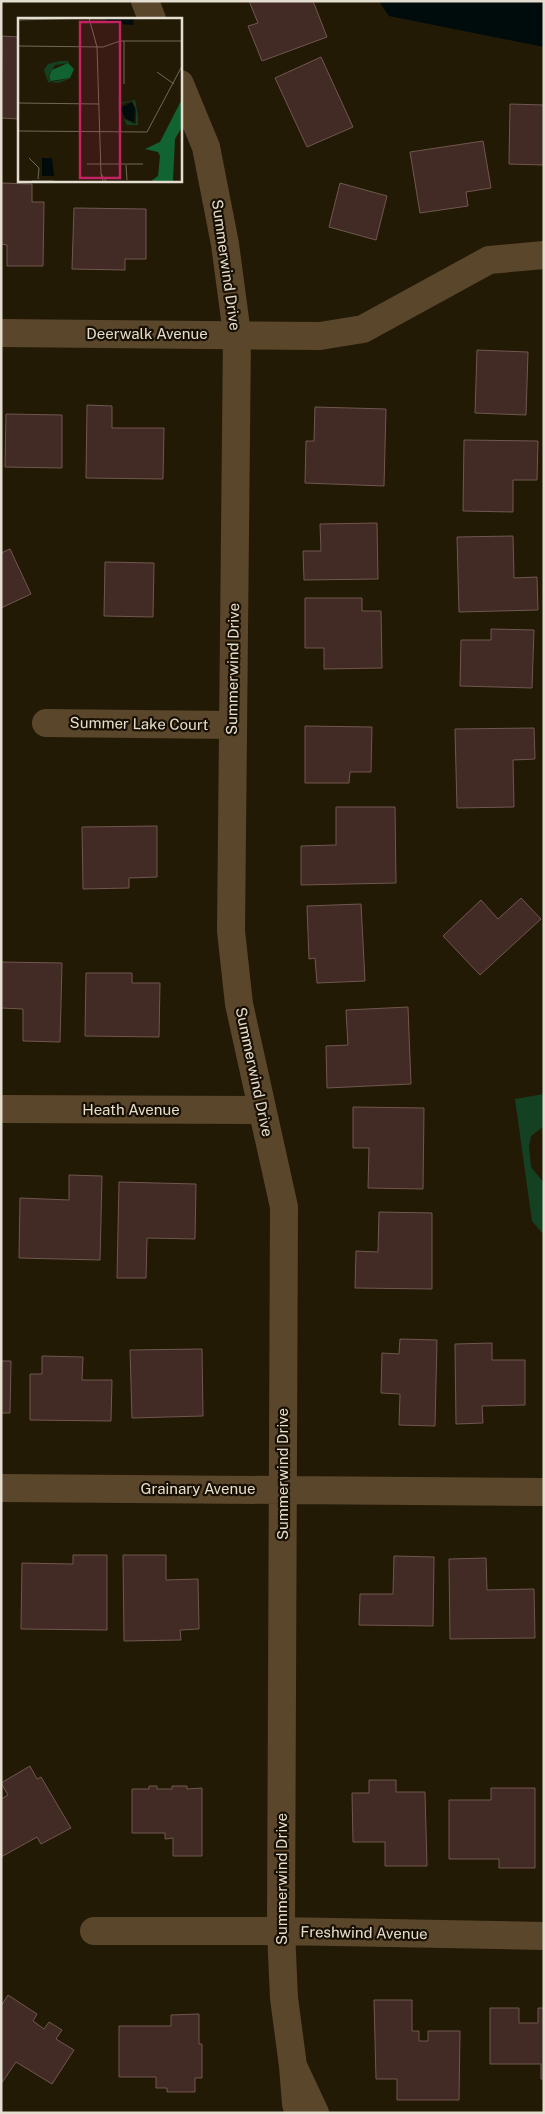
<svg xmlns="http://www.w3.org/2000/svg" width="545" height="2114" font-family="'Public Sans',sans-serif">
  <style>
    .green { fill: #154123 }
    .water { fill: #000b0c }
    .building { fill: #422b24; stroke: #70574f }
    .lines { fill: none; stroke-linecap: round; stroke-linejoin: round }
    .minor { stroke: #5a462b; stroke-width: 28 }
    .labels { text-anchor: middle; stroke-width: 4.5; stroke-linejoin: round; paint-order: stroke }
    .street-label { font-size: 15px; fill: #e4ded1; stroke: #191000 }
    .inset-road { fill: none; stroke: #706857; stroke-width: 1 }
    .view { fill: #c42261; fill-opacity: 0.15; stroke: #c42261; stroke-width: 2.5 }
    .inset-edge { fill: none; stroke: #e4ded1; stroke-width: 2.5 }
  </style>
  <rect width="100%" height="100%" fill="#231a06"/>
  <path class="green" d="M544,1094V1126L531,1136L529,1146L531,1167L544,1183V1235L532,1221L515,1099Z"/>
  <path class="water" d="M379,1H544V47L389,16Z"/>
  <path class="building" d="M249,1H313L327,37L262,61L248,26L258,23Z
    M2,36L19,37V119L1,118Z
    M321,57L353,127L307,147L275,78Z
    M510,104L544,105V165L509,164Z
    M483,141L491,188L466,192L468,206L420,213L410,152Z
    M1,183L32,184V202H44L43,266H7V245L1,244Z
    M340,183L387,196L376,240L329,227Z
    M74,208L146,209V259H125V270L72,269Z
    M477,350L528,352L526,415L475,413Z
    M87,405L112,406V428H164L163,479L86,478Z
    M315,407L386,409L384,486L305,483L306,441H314Z
    M6,414L62,415V468L5,467Z
    M464,440L538,441L537,480H513V512L463,511Z
    M377,523L378,579L304,580L303,551H321L320,524Z
    M513,536L514,578L537,577L538,610L459,612L457,537Z
    M10,549L31,594L1,608V553Z
    M105,562L154,563L153,617L104,616Z
    M305,598H362V611H381L382,668L324,669V648H305Z
    M491,629L534,630L532,688L460,686L461,640H491Z
    M305,726L372,727L371,772H350L349,783H305Z
    M534,728L535,759L513,760L514,807L457,808L455,729Z
    M336,807H395L396,883L301,885V846L336,845Z
    M157,826V877L129,878V888L83,889L82,827Z
    M521,898L541,919L480,975L443,936L481,900L498,919Z
    M361,904L365,981L317,983L315,958L309,959L307,906Z
    M1,962L62,963L60,1042L23,1041V1009L1,1008Z
    M86,973H132V983H160L159,1037L85,1036Z
    M408,1007L411,1084L327,1088L326,1046L348,1045L346,1010Z
    M353,1107L424,1108L423,1189L368,1188L369,1148H353Z
    M69,1175L102,1176L100,1260L19,1258L20,1198L69,1200Z
    M119,1182L196,1184L195,1239L147,1238L146,1278H117Z
    M379,1212L432,1213V1289L355,1288L356,1251L378,1252Z
    M400,1339L437,1340L435,1426L399,1425L400,1394L381,1393L382,1353L399,1354Z
    M492,1343V1360H525V1405L482,1406L483,1423L456,1424L455,1344Z
    M202,1349L203,1416L132,1418L130,1350Z
    M42,1356L83,1357L82,1380H112L111,1421L30,1420V1374H42Z
    M1,1361H11L10,1413H1Z
    M73,1555H107V1630L21,1629L22,1563L73,1564Z
    M123,1555H166V1580L198,1579L199,1629L180,1630L181,1640L124,1641Z
    M394,1556L434,1557L433,1626L359,1625L360,1594H393Z
    M486,1558L487,1590L534,1589L535,1638L450,1639L449,1559Z
    M30,1766L37,1779L41,1777L71,1828L41,1844L37,1837L1,1857V1799L8,1795L1,1783Z
    M369,1780H396V1792H425L427,1866H385V1842H353L352,1793H369Z
    M149,1786H157V1789H172V1786H187V1789L202,1788V1856H173V1838L165,1839V1833H132V1789H149Z
    M491,1788H535V1868H499V1859H449V1800H491Z
    M8,1995L37,2014L33,2021L44,2029L49,2022L62,2030L56,2039L74,2050L52,2084L16,2062L1,2084V2006Z
    M374,2000H412V2031H419V2041H428V2031H460L459,2100H397V2079H376Z
    M490,2008H519V2023H538V2008H544V2079H541V2064H490Z
    M199,2014V2044H202V2078H195V2092H167V2088H156V2077H119V2026H171V2015Z"/>
  <g class="lines">
    <path class="minor" d="M145,1L152,19
      M180,84L206,147L225,244L237,334L231,931L239,1004L284,1207L281,1931L284,1998L293,2066
      M1,333L320,336L363,329L489,260L544,255
      M46,723L232,725
      M1,1109L262,1110
      M1,1488L544,1492
      M94,1931H281L544,1936
      M299,2113L296,2104L293,2066L315,2113"/>
  </g>
  <g class="labels">
    <g class="street-label">
      <text transform="translate(226 265) rotate(82)" y="5">Summerwind Drive</text>
      <text x="147" y="339">Deerwalk Avenue</text>
      <text transform="translate(233 669) rotate(-89)" y="5">Summerwind Drive</text>
      <text transform="translate(139 724) rotate(1)" y="5">Summer Lake Court</text>
      <text transform="translate(254 1072) rotate(78)" y="5">Summerwind Drive</text>
      <text x="131" y="1115">Heath Avenue</text>
      <text transform="translate(283 1474) rotate(-90)" y="5">Summerwind Drive</text>
      <text x="198" y="1494">Grainary Avenue</text>
      <text transform="translate(282 1879) rotate(-90)" y="5">Summerwind Drive</text>
      <text transform="translate(364 1933) rotate(1)" y="5">Freshwind Avenue</text>
    </g>
  </g>
  <g transform="translate(18 18)">
    <rect width="164" height="164" fill="#231a06"/>
    <path d="M42,43H50L51,45L37,47L30,59L33,64L53,60L41,65L30,64L26,52L30,46ZM117,82L120,98V107H109L106,101L118,106V91L114,83L102,86L105,99L100,85Z" fill="#154123"/>
    <path d="M50,45L56,51L52,60L33,63L31,59L34,52ZM164,81V109L157,121L155,163H133L140,158L142,138L140,134L127,131L142,124Z" fill="#116331"/>
    <path d="M87,0H116L115,7L90,5ZM114,84L117,91L116,105L107,100L102,90ZM24,140H34L36,158H24Z" fill="#000b0c"/>
    <path class="inset-road" d="M0,2L71,0L79,29L83,156M0,28L85,29L102,23H164M139,54L156,66M106,66V23M0,85L81,86M0,113L129,114L164,48M11,140L21,150L20,161M69,146H125M108,147L109,162M14,163H36M85,163L83,156L88,163"/>
    <path class="view" d="M62,4H102V160H62Z"/>
    <rect width="164" height="164" class="inset-edge"/>
  </g>
  <rect width="545" height="2114" fill="none" stroke="#e4ded1" stroke-width="5"/>
</svg>
